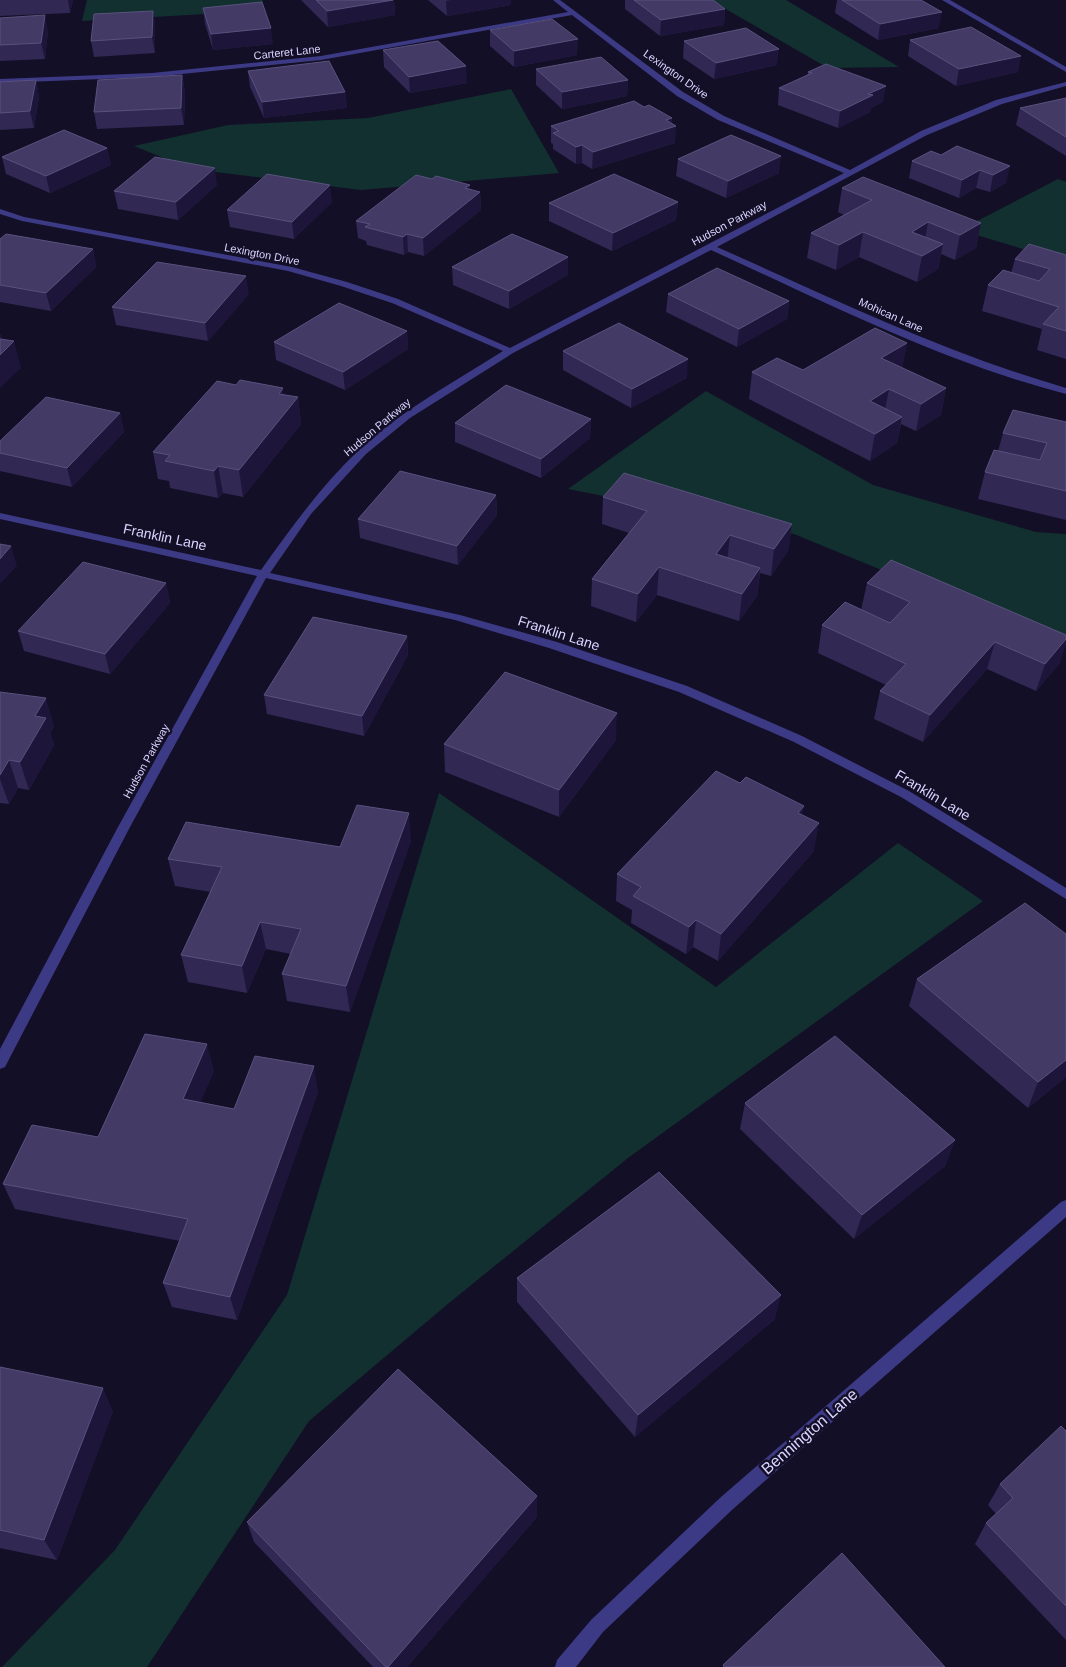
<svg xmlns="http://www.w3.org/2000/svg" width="1066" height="1667" font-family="Helvetica,sans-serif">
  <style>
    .green { fill: #12302f }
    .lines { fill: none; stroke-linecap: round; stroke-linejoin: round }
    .minor { fill: #3d3a85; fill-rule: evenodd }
    .wall { fill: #312854 }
    .shaded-wall { fill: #1d163a }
    .building { fill: #433a66; stroke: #5a527e }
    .labels { text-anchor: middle; stroke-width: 5; stroke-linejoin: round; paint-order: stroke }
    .far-street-label { font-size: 11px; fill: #d9d4ff; stroke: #130f26 }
    .street-label { font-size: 14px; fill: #d9d4ff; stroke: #130f26 }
    .near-street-label { font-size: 16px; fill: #d9d4ff; stroke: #130f26 }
  </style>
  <rect width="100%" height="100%" fill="#130f26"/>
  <path class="green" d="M87,0H263L260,11L82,21Z
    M710,0H786L899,67L828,68Z
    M511,89L559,173L361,190L191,169L134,146L228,125L368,118Z
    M1058,179L1066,182V262L960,230Z
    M706,391L873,485L1036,532L1066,534V646L794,534L568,489Z
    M439,793L716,987L898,843L983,901L628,1158L449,1303L309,1421L147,1667H2L115,1550L287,1295Z"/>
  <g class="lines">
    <path class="minor" d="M553,0H560L683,92L724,116L850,170L921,131L996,100L1066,82V86L1002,104L927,135L717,247C832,298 945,353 1066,388V394C942,362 827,303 711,250L513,353L410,418L366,454L311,514L270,573L460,615L557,642L687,686L802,736L909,791L1066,888V899L901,797L794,742L679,692L549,648L455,620L266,578L130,827L5,1067L0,1069V1049L118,827L257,576L0,519V513L261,570C291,528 321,486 359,450C402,410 454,382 503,351L392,303L341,286L288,271L22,221L0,214V209L24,217L292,267L347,282L398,299L510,348L844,173L718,120L677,96L572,15L321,60L152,77L0,83V79L152,73L321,56L568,12Z
      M942,0H950L1066,67V72Z
      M1066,1200V1217L733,1509L603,1632L576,1667H555L557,1660L591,1620L721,1497L1061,1202Z"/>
  </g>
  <path class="wall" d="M0,0H73L70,13L0,16Z
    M301,0H394L395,15L328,27Z
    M428,0H511V5L447,16Z
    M625,0H713L725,9L724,25L660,36L625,9Z
    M837,0H921L939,28L878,40L835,13Z
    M203,8L273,44L213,50L205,24Z
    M153,11L155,26V53L94,57L91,41Z
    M0,18L48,31L45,59L0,61Z
    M490,30L577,55L514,67L490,46Z
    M910,40L1018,72L956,86L908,56Z
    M684,41L777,65L714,79L683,58Z
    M383,50L467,83L410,93L384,67Z
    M536,69L628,80L627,96L562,109L536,85Z
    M248,71L345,92L347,108L264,118L250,87Z
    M808,72L883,102L871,108L870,112L838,128L778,105L779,88L807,76Z
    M182,75L185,92L184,125L97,129L94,112Z
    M36,80L39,97L34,128L0,130V82Z
    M1066,98V156L1016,125L1020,108Z
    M672,123L675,143L592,169L582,163L576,164L553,149V144L551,143V126Z
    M957,146L1006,183L990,192L976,188L959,198L909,178L912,161L941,155Z
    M107,148L111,165L50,193L6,174L2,157Z
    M678,159L779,173L726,198L676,176Z
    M432,179L470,185V190L480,192L481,210L424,256L408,252L404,255L367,245L366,241L358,238L356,221Z
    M217,185L178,220L118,209L114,191Z
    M842,188L981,223L976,248L955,260L941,254L938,269L917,282L859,257L836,270L807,258L811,233L844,215L838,212Z
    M332,202L294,239L230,227L227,210Z
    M678,202L676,220L612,251L549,221V203Z
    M0,239L93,249L96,267L51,311L0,302Z
    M1066,255V359L1037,350L1042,329L982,311L988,285L1011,273L1015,259Z
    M452,267L568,275L509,309L453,285Z
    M249,294L208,341L116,325L112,307Z
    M668,294L789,301L787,319L737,347L666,312Z
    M407,331L408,349L345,390L276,360L274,342Z
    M907,343L902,368L946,388L941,415L916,431L901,424L897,443L870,461L749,399L752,372L803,370Z
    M563,351L687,378L631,408L563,370Z
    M284,395L298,397L301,424L243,497L223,493L218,498L170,488L169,481L158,479L153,452Z
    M120,413L124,432L72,487L0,471V441Z
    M591,419L590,438L541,478L455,442V423Z
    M1066,422V520L978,499L985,472L998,451L1003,433Z
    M496,495L497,515L458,565L360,538L358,519Z
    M603,497L792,524L788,551L771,576L760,573L757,596L739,621L657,595L636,622L591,606L592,579L629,533L602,524Z
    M166,583L170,603L110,674L24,651L18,631Z
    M867,583L1060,663L1036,691L987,669L923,742L874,719L880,691L886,685L818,653L822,625L861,610Z
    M407,636L408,655L364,736L267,714L264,695Z
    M0,692L54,726L50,733L54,745L29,790L18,788L9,804L0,803Z
    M616,740L559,817L445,772L444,744Z
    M740,783L802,815L814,851L718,961L693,947L686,954L631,923L632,910L616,901L617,874Z
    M411,841L350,1012L287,1001L282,974L291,954L266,949L247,993L188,982L181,955L211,892L175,886L168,859Z
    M917,979L1066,1077L1028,1108L909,1006Z
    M214,1071L200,1102L234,1109L318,1092L237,1320L172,1307L163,1283L180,1241L15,1209L3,1184L98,1137Z
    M745,1103L955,1140L945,1166L854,1239L740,1129Z
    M517,1278L775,1319L635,1437L517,1302Z
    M0,1367L113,1411L57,1560L0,1548Z
    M1066,1431V1640L975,1544L986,1523L996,1514L988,1505L1000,1484Z
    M537,1517L407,1667H373L254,1542L247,1522Z"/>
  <path class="shaded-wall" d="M68,0H73L70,13Z
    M394,0L395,15L328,27L327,11Z
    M451,0H511V5L447,16L446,1Z
    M725,9L724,25L660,36L661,20Z
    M153,11L155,26V53L152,37Z
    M942,12L939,28L878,40L880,24Z
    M45,15L48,31L45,59L41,43Z
    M271,28L273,44L213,50L211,34Z
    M578,39L577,55L514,67V51Z
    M779,49L777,65L714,79L716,63Z
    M1021,56L1018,72L956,86L959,69Z
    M466,66L467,83L410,93L409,77Z
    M182,75L185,92L184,125L181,108Z
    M36,80L39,97L34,128L30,111Z
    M628,80L627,96L562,109V92Z
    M886,86L883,102L871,108L870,112L838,128L840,111L868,94Z
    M345,92L347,108L264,118L262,102Z
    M672,118V127L676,126L675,143L592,169L593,152L666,120Z
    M582,145V163L576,164V147Z
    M107,148L111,165L50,193L46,176Z
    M781,156L779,173L726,198L728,181Z
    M1010,166L1006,183L990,192L993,175Z
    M215,168L217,185L178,220L176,202Z
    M980,170L976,188L959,198L962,180Z
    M330,185L332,202L294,239L292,222Z
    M470,185V201L480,192L481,210L424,256L423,238L465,188Z
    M678,202L676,220L612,251L613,233Z
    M928,222L924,247L912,232Z
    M981,223L976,248L955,260L960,235Z
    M863,232L859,257L836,270L839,245Z
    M407,234L408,252L404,255L403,237Z
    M943,244L938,269L917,282L922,256Z
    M93,249L96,267L51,311L46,293Z
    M568,257V275L509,309V291Z
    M246,276L249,294L208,341L205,323Z
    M789,301L787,319L737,347L739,329Z
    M407,331L408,349L345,390L343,372Z
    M1,333L6,349L14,341L21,368L0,388V335Z
    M907,343L902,369L881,358Z
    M688,359L687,378L631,408L632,389Z
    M283,388L286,412L298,397L301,424L243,497L239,470L279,394Z
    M946,388L941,415L916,431L921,404Z
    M889,389L884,415L870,401Z
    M120,413L124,432L72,487L67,468Z
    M902,417L897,443L870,461L875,434Z
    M591,419L590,438L541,478V459Z
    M218,466L223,493L218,498L214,471Z
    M496,495L497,515L458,565L457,546Z
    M792,524L788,551L771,576L774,549Z
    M730,535L727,562L716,554Z
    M11,546L17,566L0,584V559Z
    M659,567L657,595L636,622L638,594Z
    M760,568L757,596L739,621L742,594Z
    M166,583L170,603L110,674L105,654Z
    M407,636L408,655L364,736L362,716Z
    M1066,639V644L1060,663L1036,691L1045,664Z
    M995,642L987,669L923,742L930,715Z
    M46,698L54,726L50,733L54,745L29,790L20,762L35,716Z
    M617,713L616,740L559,817V790Z
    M9,760L18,788L9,804L0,779V775Z
    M804,806L799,833L798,813Z
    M409,813L411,841L350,1012L346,986Z
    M819,823L814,851L718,961L721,934Z
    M696,920L693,947L686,954L689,927Z
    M260,922L266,949L247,993L242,966Z
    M207,1044L214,1071L191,1125L183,1099Z
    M1066,1060V1077L1028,1108L1038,1082Z
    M314,1066L318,1092L237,1320L230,1297Z
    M955,1140L945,1166L854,1239L862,1215Z
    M781,1295L775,1319L635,1437L638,1415Z
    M103,1388L113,1411L57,1560L44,1540Z
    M537,1496V1517L407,1667H388Z"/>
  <path class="building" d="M316,0H393L327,11Z
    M634,0H713L725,9L661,20Z
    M842,0H921L942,12L880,24Z
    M262,2L271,28L211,34L203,8Z
    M153,11L152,37L91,41L94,14Z
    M45,15L41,43L0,45V18Z
    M552,19L578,39L514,51L490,30Z
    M971,27L1021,56L959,69L910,40Z
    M746,28L779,49L716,63L684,41Z
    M438,41L466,66L409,77L383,50Z
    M601,57L628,80L562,92L536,69Z
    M329,61L345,92L262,102L248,71Z
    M826,64L886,86L868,94L873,95L840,111L779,88L812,73L808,72Z
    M182,75L181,108L94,112L98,80Z
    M36,80L30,111L0,113V82Z
    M1066,98V137L1020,108Z
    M634,101L644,107L649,105L672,118L666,120L676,126L593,152L582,145L576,147L553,133L559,131L551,126Z
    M64,130L107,148L46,176L2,157Z
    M731,135L781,156L728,181L678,159Z
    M957,146L1010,166L993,175L980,170L962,180L912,161L931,151L941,155Z
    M155,157L215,168L176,202L114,191Z
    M267,174L330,185L292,222L227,210Z
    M614,174L678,202L613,233L549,203Z
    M416,175L432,179L436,176L470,185L465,188L480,192L423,238L407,234L403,237L365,227L370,224L356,221Z
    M863,177L981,223L960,235L928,222L912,232L943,244L922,256L863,232L839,245L811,233L872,200L842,188Z
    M6,234L93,249L46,293L0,285V239Z
    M512,234L568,257L509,291L452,267Z
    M1029,244L1066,255V331L1043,324L1059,307L988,285L1003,270L1039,281L1050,269L1015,259Z
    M157,262L246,276L205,323L112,307Z
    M717,268L789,301L739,329L668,294Z
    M339,303L407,331L343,372L274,342Z
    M619,323L688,359L632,389L563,351Z
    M875,328L907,343L881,358L946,388L921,404L889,389L870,401L902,417L875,434L752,372L777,358L803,370Z
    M0,339L14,341L0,355Z
    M240,380L283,388L279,394L298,397L239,470L218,466L214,471L165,461L170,455L153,452L217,381L236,385Z
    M506,385L591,419L541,459L455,423Z
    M46,397L120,413L67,468L0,453V441Z
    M1013,410L1066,422V491L985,472L994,450L1040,460L1047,443L1003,433Z
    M400,471L496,495L457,546L358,519Z
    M624,473L792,524L774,549L730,535L716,554L760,568L742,594L659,567L638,594L592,579L647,511L603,497Z
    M0,544L11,546L0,559Z
    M891,560L1066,635V639L1045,664L995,642L930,715L880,691L906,664L822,625L845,602L890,623L910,602L867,583Z
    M83,562L166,583L105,654L18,631Z
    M313,617L407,636L362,716L264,695Z
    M505,672L617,713L559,790L444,744Z
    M0,692L46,698L35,716L46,718L20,762L9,760L0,775Z
    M716,771L740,783L746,777L804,806L798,813L819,823L721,934L696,920L689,927L633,896L641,887L617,874Z
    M357,805L409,813L346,986L282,974L301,929L260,922L242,966L181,955L222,867L168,859L186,822L340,847Z
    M1025,903L1066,934V1060L1038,1082L917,979Z
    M145,1034L207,1044L183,1099L234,1109L255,1056L314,1066L230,1297L163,1283L188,1219L3,1184L32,1125L98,1137Z
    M835,1036L955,1140L862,1215L745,1103Z
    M659,1172L781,1295L638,1415L517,1278Z
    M0,1367L103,1388L44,1540L0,1530Z
    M398,1369L537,1496L388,1667H386L247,1522Z
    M1061,1426L1066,1431V1606L986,1523L1013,1498L1000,1484Z
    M842,1553L945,1667H724L723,1665Z"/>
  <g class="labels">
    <g class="far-street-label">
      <text transform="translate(287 52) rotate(-6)" y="4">Carteret Lane</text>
      <text transform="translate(676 74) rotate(35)" y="4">Lexington Drive</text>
      <text transform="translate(729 223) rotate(-28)" y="4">Hudson Parkway</text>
      <text transform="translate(262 254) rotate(11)" y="4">Lexington Drive</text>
      <text transform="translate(891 315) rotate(24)" y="4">Mohican Lane</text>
      <text transform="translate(377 427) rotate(-40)" y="4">Hudson Parkway</text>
      <text transform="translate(146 761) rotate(-61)" y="4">Hudson Parkway</text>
    </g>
    <g class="street-label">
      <text transform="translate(165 537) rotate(12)" y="5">Franklin Lane</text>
      <text transform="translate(559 633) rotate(18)" y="5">Franklin Lane</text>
      <text transform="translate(933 795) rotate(31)" y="5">Franklin Lane</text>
    </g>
    <g class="near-street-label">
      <text transform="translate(809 1431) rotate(-41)" y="6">Bennington Lane</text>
    </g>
  </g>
</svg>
